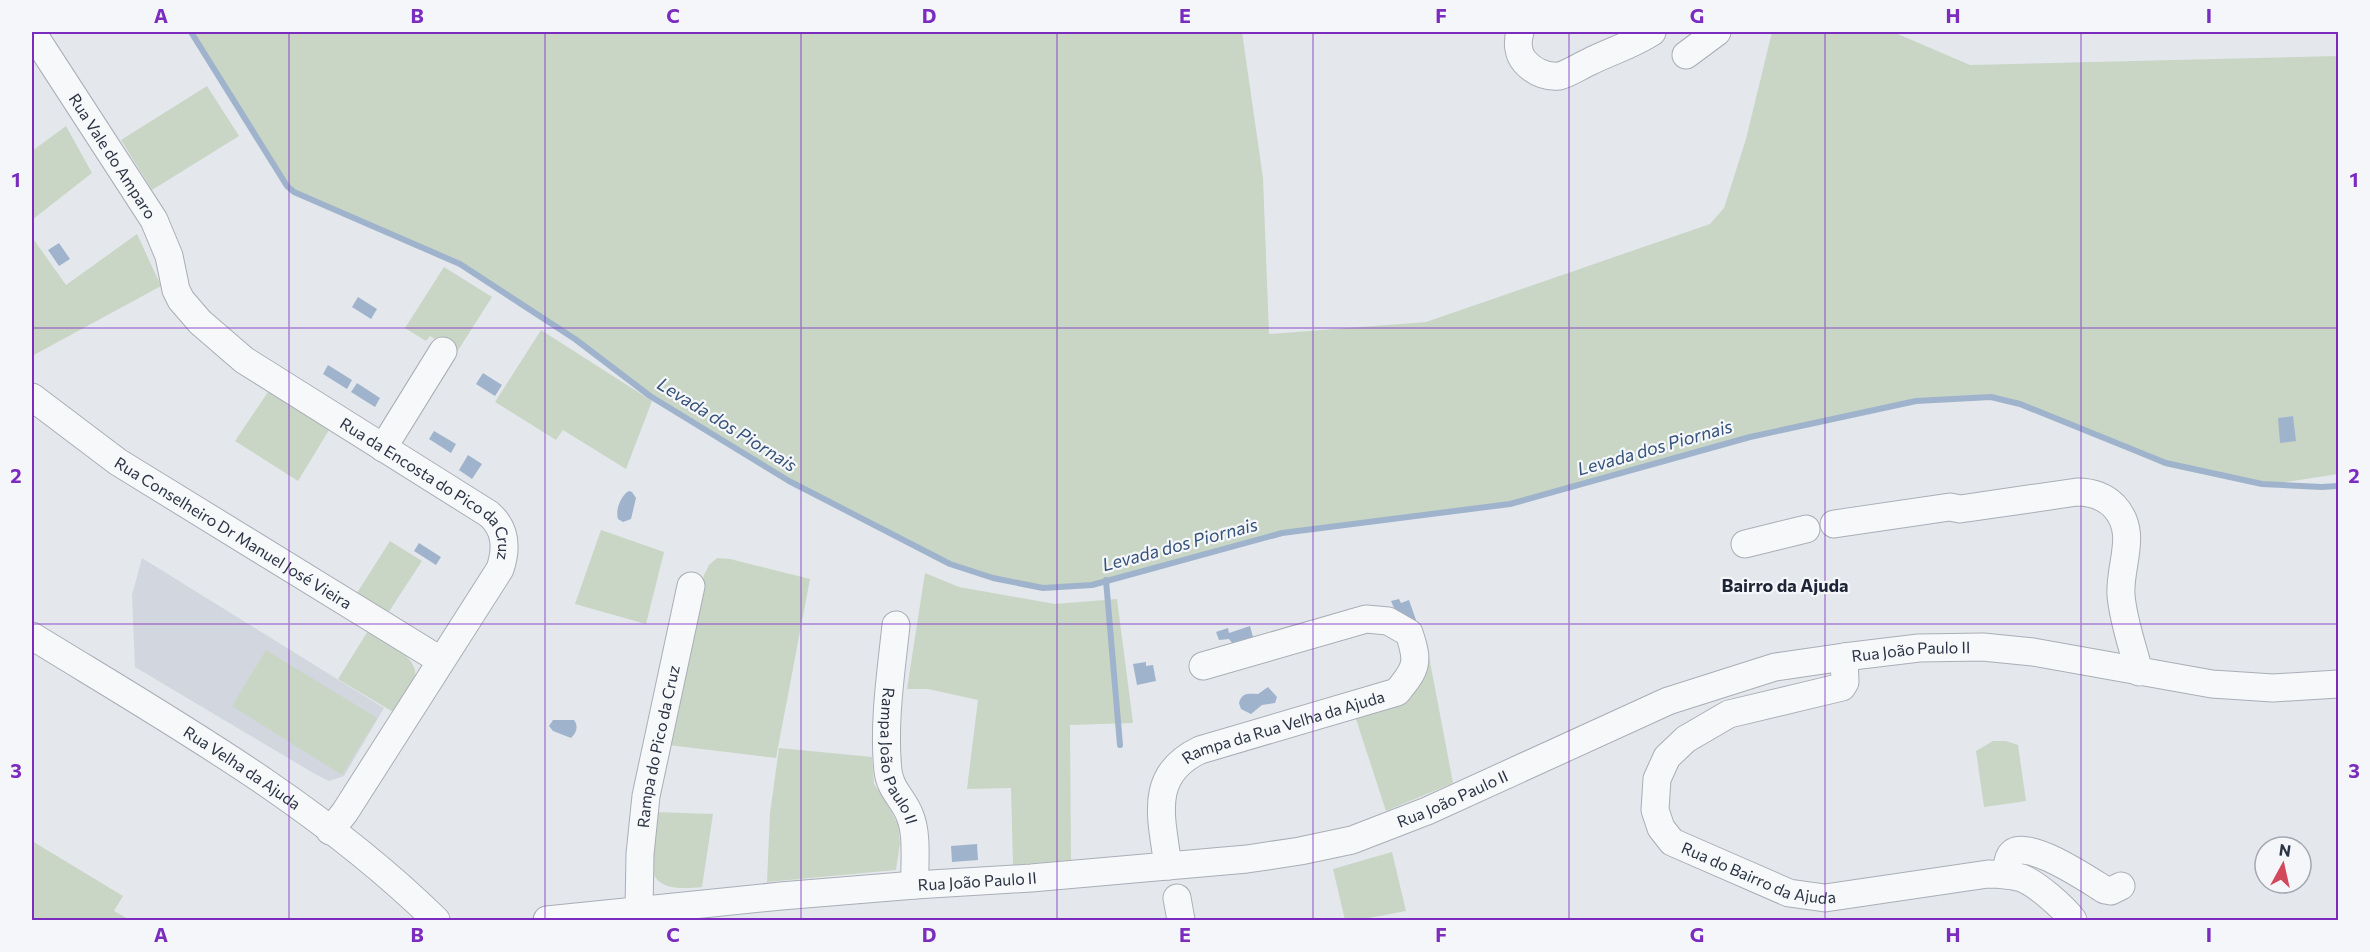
<svg xmlns="http://www.w3.org/2000/svg" width="2370" height="952" font-family="Commissioner,sans-serif">
  <style>
    .built { fill: #d2d6de }
    .green { fill: #c9d6c5 }
    .water { fill: #9fb4cc }
    .lines { fill: none; stroke-linecap: round; stroke-linejoin: round }
    .stream { stroke: #9fb4cc; stroke-width: 6 }
    .minor-casing { stroke: #a9aeb7; stroke-width: 29 }
    .minor { stroke: #f7f8fa; stroke-width: 27 }
    .grid { fill: none; stroke: #7b2cbf; stroke-width: 1.5; stroke-opacity: 0.55 }
    .labels { text-anchor: middle; stroke-width: 4.5; stroke-linejoin: round; paint-order: stroke }
    .street-label { font-size: 16px; fill: #2b3445; stroke: #f4f6f9 }
    .water-label { font-size: 18px; font-style: italic; fill: #34527a; stroke: #f4f6f9 }
    .neighbourhood-label { font-size: 18px; font-weight: bold; fill: #1d2536; stroke: #f4f6f9 }
    .neatline { fill: none; stroke: #7b2cbf; stroke-width: 2 }
    .grid-label { font-size: 20px; text-anchor: middle; font-weight: bold; fill: #7b2cbf }
  </style>
  <rect width="100%" height="100%" fill="#e4e7ec"/>
  <path class="built" d="M142,558L384,708L344,776L329,781L315,774L135,667L132,595Z"/>
  <path class="green" d="M190,32H1242L1263,178L1269,334L1426,322L1710,224L1724,208L1746,139L1772,32H1893L1970,65L2338,56V474L2259,486L2164,466L2020,402L1991,395L1919,399L1750,435L1510,502L1281,531L1092,584L1044,587L993,577L950,563L789,479L651,395L576,338L461,263L289,188L281,180Z
    M207,86L239,136L152,190L121,140Z
    M66,126L92,173L32,220V151Z
    M137,234L161,286L32,356V237L66,285Z
    M444,267L492,297L457,352L430,336L426,341L405,328Z
    M541,330L652,401L626,469L563,430L556,440L495,402Z
    M268,392L329,430L298,481L235,441Z
    M601,530L664,552L646,624L575,604Z
    M390,541L422,561L388,613L357,593Z
    M717,558L730,559L810,579L776,758L668,745L704,575L709,565Z
    M925,573L959,587L1055,604L1117,599L1133,723L1070,725L1071,860L1013,865L1011,788L967,789L978,700L928,689H907Z
    M368,631C383,640 423,658 414,680C409,691 400,702 393,712L338,679Z
    M266,650L377,718L342,775L232,706Z
    M1428,651L1453,783L1386,811L1355,716L1419,683Z
    M1993,741H2006L2018,745L2026,801L1984,807L1976,751Z
    M779,748L872,757L874,784L887,803L898,825L900,843L896,870L767,882L770,813Z
    M654,812L713,814L702,887C636,895 651,859 654,812Z
    M32,841L123,896L114,911L130,920H32Z
    M1392,852L1406,911L1358,920H1345L1333,869Z"/>
  <path class="water" d="M59,243L70,259L59,266L48,250Z
    M358,297L377,309L371,319L352,307Z
    M328,365L352,380L347,389L323,374Z
    M483,373L502,385L495,396L476,384Z
    M357,383L380,398L375,407L351,392Z
    M2293,416L2296,441L2280,443L2278,418Z
    M434,431L456,444L451,453L429,439Z
    M468,455L482,464L472,479L459,470Z
    M629,491L632,492L636,498L631,519L623,522L618,519C615,510 621,495 629,491Z
    M419,543L441,557L436,565L414,551Z
    M1399,599L1401,603L1409,600L1416,620L1413,621L1394,608L1391,601Z
    M1250,626L1253,637L1233,644L1229,639L1219,640L1216,632L1228,628L1229,633Z
    M1146,662V666L1153,665L1156,681L1137,685L1133,664Z
    M1268,687L1277,697L1275,703L1262,705L1251,714L1241,709L1239,703C1242,692 1249,694 1258,694Z
    M553,720H574C579,727 576,733 571,738L553,731L549,726Z
    M977,844L978,860L952,862L951,846Z"/>
  <g class="lines">
    <path class="stream" d="M191,32L287,186L294,192L460,264L575,339L650,396L789,481L950,564L993,578L1043,588L1092,585L1282,533L1510,504L1750,437L1916,401L1991,397L2020,404L2166,463L2262,484L2322,487L2338,486
      M1106,580L1120,745"/>
    <g class="minor-casing">
      <g id="minor">
        <path id="s1" d="M32,32L154,220L169,256L176,290L181,300L200,322L244,360L489,514C506,529 507,548 500,569L345,812L330,831"/>
        <path d="M1520,32C1517,42 1518,54 1525,62C1534,72 1546,77 1559,76C1568,74 1580,66 1589,62C1611,51 1630,46 1652,32"/>
        <path d="M1686,55L1717,32"/>
        <path id="s2" d="M32,397L118,462L440,660"/>
        <path d="M383,448L443,351"/>
        <path d="M1834,524L1950,507L1960,509L2077,492C2091,492 2104,496 2114,506C2139,533 2119,564 2121,595C2123,621 2133,647 2139,672"/>
        <path d="M1745,544L1806,529"/>
        <path id="s3" d="M896,625C891,673 883,723 888,771C890,790 904,799 910,816C918,836 914,863 915,885"/>
        <path id="s4" d="M32,636C172,722 318,804 436,920"/>
        <path id="s5" d="M1844,657L1845,682L1842,687L1729,714L1686,739L1667,757L1657,779L1655,810L1661,828L1672,842L1789,893L1825,898L1988,874C2000,874 2011,875 2022,878C2037,884 2063,907 2073,920"/>
        <path id="s6" d="M1168,866C1162,819 1147,775 1200,750L1397,692C1417,668 1419,662 1409,633L1388,621L1366,619L1203,666"/>
        <path d="M2006,875C2007,869 2007,861 2010,856C2022,834 2090,881 2105,890L2111,891L2121,886"/>
        <path d="M1177,898L1181,920"/>
        <path id="s7" d="M639,910L640,854L646,796L691,586"/>
        <path id="s8" d="M547,920L781,896L915,885L1031,878L1247,859L1300,851L1352,840L1427,811L1668,701L1775,667L1844,657L1919,648L1983,647L2033,652L2212,684L2273,688L2338,684"/>
      </g>
    </g>
    <use href="#minor" class="minor"/>
  </g>
  <path class="grid" d="M289,32V920M545,32V920M801,32V920M1057,32V920M1313,32V920M1569,32V920M1825,32V920M2081,32V920M32,328H2338M32,624H2338"/>
  <g class="labels">
    <g class="street-label">
      <text dy="6" stroke="none"><textPath href="#s1" startOffset="148">Rua Vale do Amparo</textPath></text>
      <text dy="6" stroke="none"><textPath href="#s1" startOffset="624">Rua da Encosta do Pico da Cruz</textPath></text>
      <text dy="6" stroke="none"><textPath href="#s2" startOffset="243">Rua Conselheiro Dr Manuel José Vieira</textPath></text>
      <text dy="6" stroke="none"><textPath href="#s8" startOffset="1404">Rua João Paulo II</textPath></text>
      <text dy="6" stroke="none"><textPath href="#s6" startOffset="219">Rampa da Rua Velha da Ajuda</textPath></text>
      <text dy="6" stroke="none"><textPath href="#s7" startOffset="165">Rampa do Pico da Cruz</textPath></text>
      <text dy="6" stroke="none"><textPath href="#s3" startOffset="134">Rampa João Paulo II</textPath></text>
      <text dy="6" stroke="none"><textPath href="#s4" startOffset="248">Rua Velha da Ajuda</textPath></text>
      <text dy="6" stroke="none"><textPath href="#s8" startOffset="918">Rua João Paulo II</textPath></text>
      <text dy="6" stroke="none"><textPath href="#s5" startOffset="408">Rua do Bairro da Ajuda</textPath></text>
      <text dy="6" stroke="none"><textPath href="#s8" startOffset="432">Rua João Paulo II</textPath></text>
    </g>
    <g class="water-label">
      <text transform="translate(727 425) rotate(32)" y="6">Levada dos Piornais</text>
      <text transform="translate(1655 448) rotate(-16)" y="6">Levada dos Piornais</text>
      <text transform="translate(1180 545) rotate(-15)" y="6">Levada dos Piornais</text>
    </g>
    <g class="neighbourhood-label">
      <text x="1785" y="592">Bairro da Ajuda</text>
    </g>
  </g>
  <rect width="2370" height="952" fill="none" stroke="#f4f6f9" stroke-width="66"/>
  <g transform="translate(2283 865) rotate(8)"><circle r="28" fill="#f4f6f9" stroke="#a4a8b1" stroke-width="1.5"/>
  <path d="M0-4.5L10 22L0 15L-10 22Z" fill="#d1495b"/>
  <text y="-9" font-size="16" font-weight="bold" text-anchor="middle" fill="#2b3445">N</text>
  </g>
  <rect x="33" y="33" width="2304" height="886" class="neatline"/>
  <g class="grid-label">
    <text x="161" y="23">A</text>
    <text x="417" y="23">B</text>
    <text x="673" y="23">C</text>
    <text x="929" y="23">D</text>
    <text x="1185" y="23">E</text>
    <text x="1441" y="23">F</text>
    <text x="1697" y="23">G</text>
    <text x="1953" y="23">H</text>
    <text x="2209" y="23">I</text>
    <text x="16" y="187">1</text>
    <text x="2354" y="187">1</text>
    <text x="16" y="483">2</text>
    <text x="2354" y="483">2</text>
    <text x="16" y="778">3</text>
    <text x="2354" y="778">3</text>
    <text x="161" y="942">A</text>
    <text x="417" y="942">B</text>
    <text x="673" y="942">C</text>
    <text x="929" y="942">D</text>
    <text x="1185" y="942">E</text>
    <text x="1441" y="942">F</text>
    <text x="1697" y="942">G</text>
    <text x="1953" y="942">H</text>
    <text x="2209" y="942">I</text>
  </g>
</svg>
